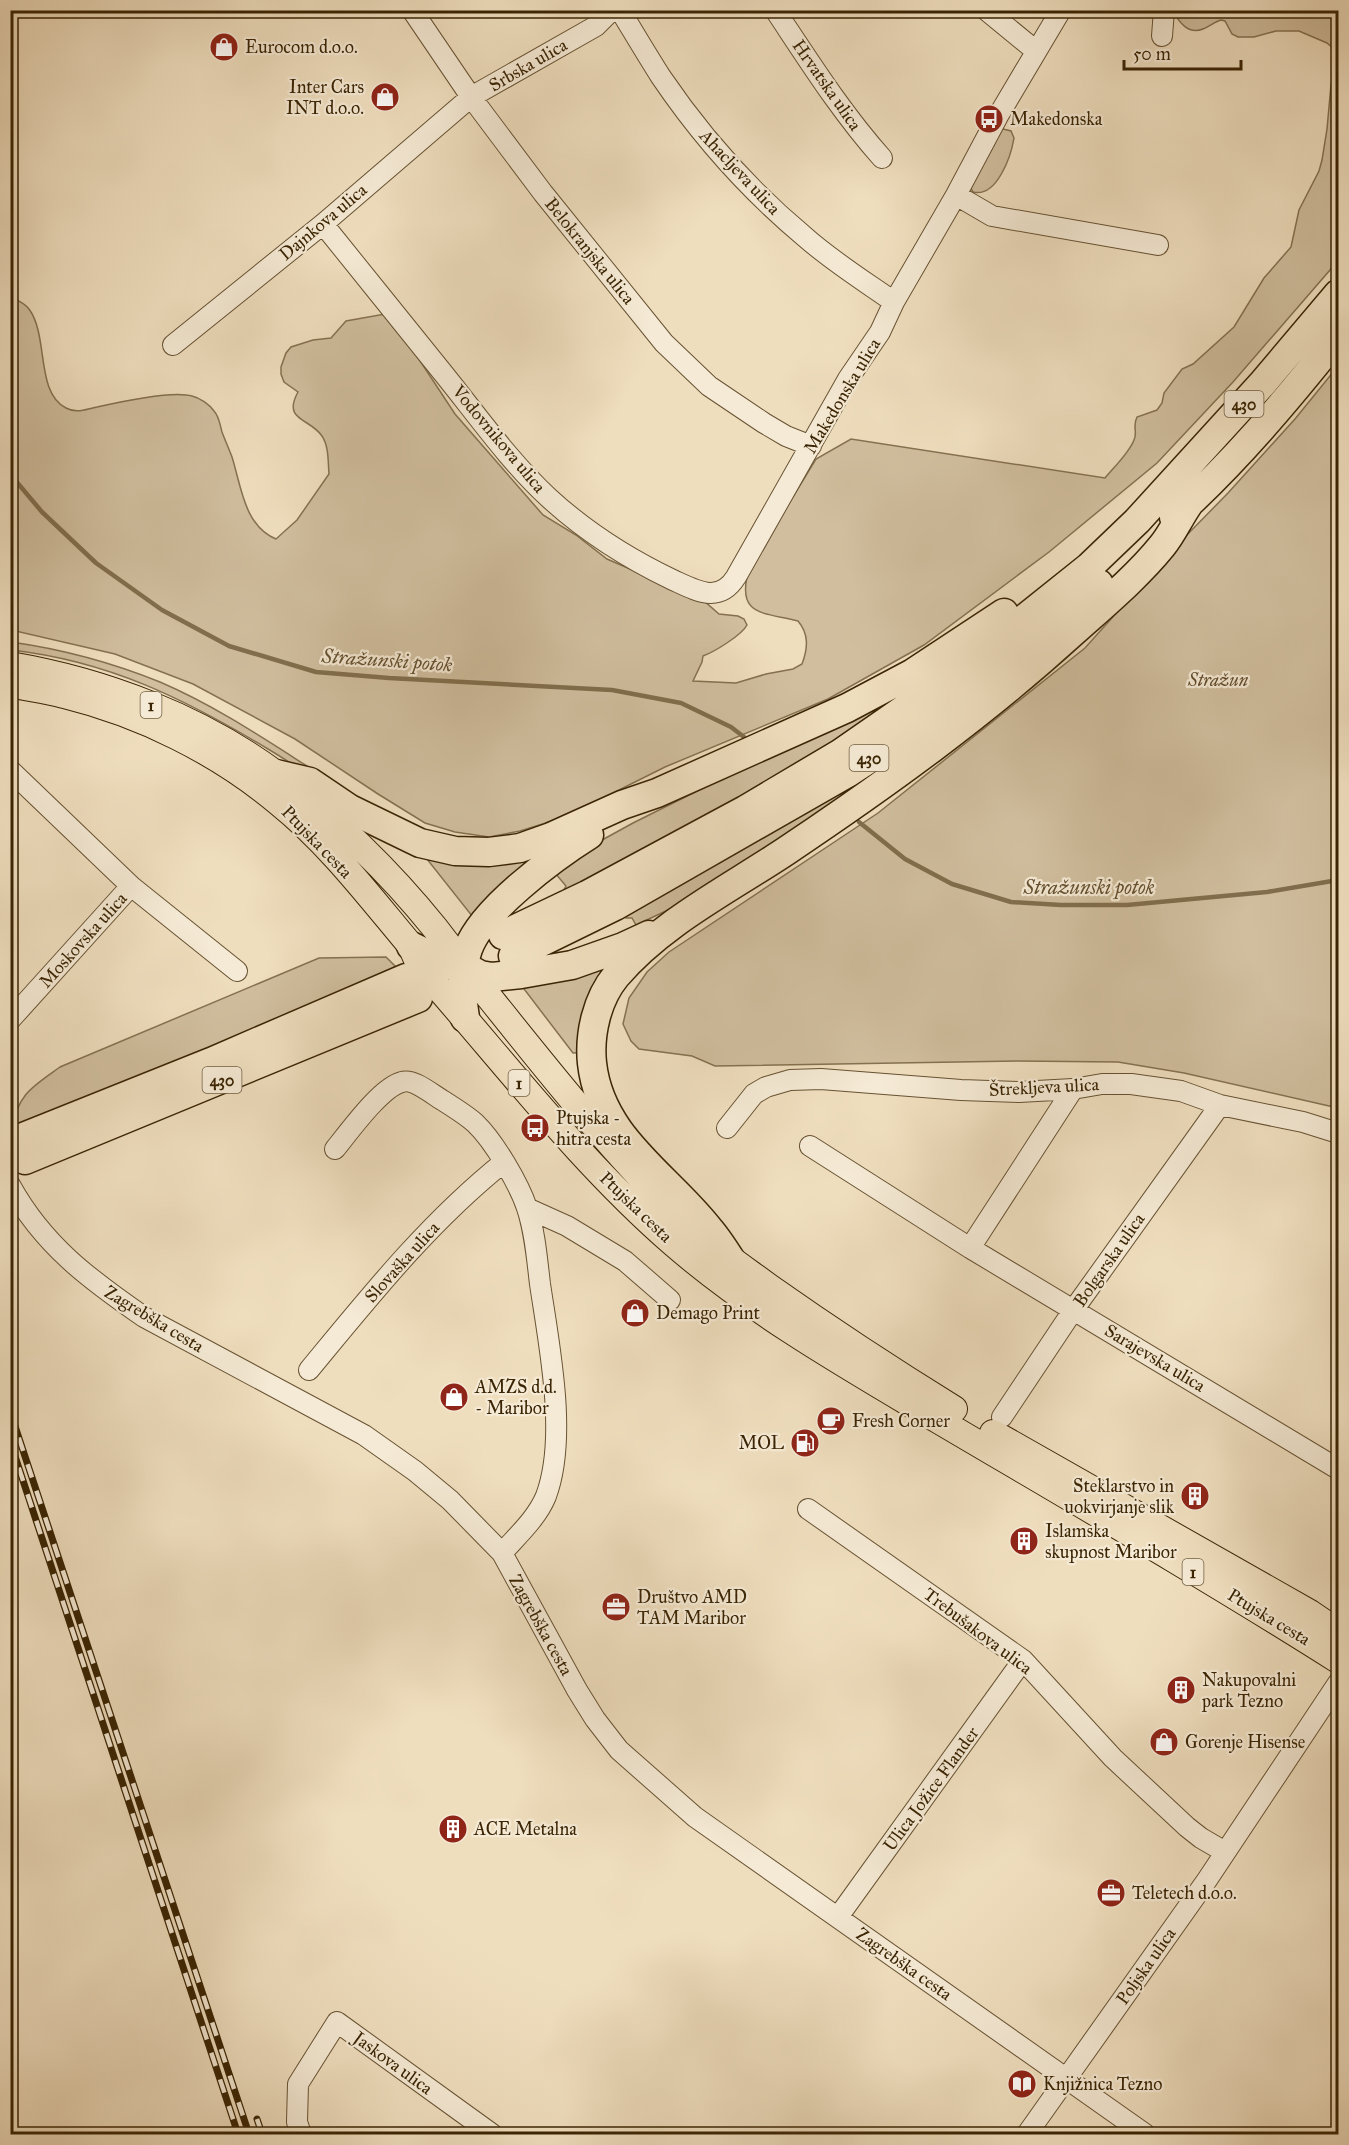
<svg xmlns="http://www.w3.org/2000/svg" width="1349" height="2145" font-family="'IM FELL Great Primer',serif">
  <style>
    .green { fill: #d0be9e; stroke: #857150; stroke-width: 1.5 }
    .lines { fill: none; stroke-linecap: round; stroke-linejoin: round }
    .stream { stroke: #816e4d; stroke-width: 4.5 }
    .minor-casing { stroke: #675232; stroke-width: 22 }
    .major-casing { stroke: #3a2403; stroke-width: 28 }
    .highway-casing { stroke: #3a2403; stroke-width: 31 }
    .minor { stroke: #f5ead5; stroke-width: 20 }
    .major { stroke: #efdebe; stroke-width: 26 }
    .highway { stroke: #efdebe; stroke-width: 28 }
    .rail-casing { stroke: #3a2403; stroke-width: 7 }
    .rail { stroke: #f5ead5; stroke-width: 4.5; stroke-dasharray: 14; stroke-linecap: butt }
    .labels { text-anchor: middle; stroke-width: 4.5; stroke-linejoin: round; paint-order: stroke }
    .shield { fill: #f5ead5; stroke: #725f42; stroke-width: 1.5 }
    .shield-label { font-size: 16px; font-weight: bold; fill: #3a2403 }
    .poi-label { font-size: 18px; fill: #3a2403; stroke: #f5ead5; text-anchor: start }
    .street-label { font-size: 18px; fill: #3a2403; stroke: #f5ead5 }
    .park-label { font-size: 18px; font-style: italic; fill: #604a2a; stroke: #f5ead5 }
    .water-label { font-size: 20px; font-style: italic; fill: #644f2e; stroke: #f5ead5 }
  </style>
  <rect width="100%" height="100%" fill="#efdebe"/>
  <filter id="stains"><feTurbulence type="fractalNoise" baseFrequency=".00333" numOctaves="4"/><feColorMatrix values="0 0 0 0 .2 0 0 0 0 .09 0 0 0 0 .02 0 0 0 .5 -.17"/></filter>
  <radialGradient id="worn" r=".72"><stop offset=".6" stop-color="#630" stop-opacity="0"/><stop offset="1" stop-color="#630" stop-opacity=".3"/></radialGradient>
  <path class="green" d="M1173,11H1338V257L1330,270L1233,382L1157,463L1049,552L924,645L828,699L665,767L565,817L520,831L489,837L455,832L425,823L378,794L295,739L193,684L115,654L11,630L10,296C16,300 25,303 29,309C49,336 35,392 66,408C77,414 86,409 97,407C119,402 172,390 192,396C200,398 209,404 214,411C219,416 220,425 222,432C225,440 229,449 232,457C241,485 244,526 276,539L297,520L329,474C328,463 329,446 322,436C310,418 282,421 298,392L284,382L281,374V367L286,353L291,347L313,340L331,338L346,321L385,314L405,338L455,414L543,515L576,535L607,559L704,601L719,614L738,616L744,619L747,625C742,635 714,652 703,656L702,662L693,681L736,683L766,674L793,669L802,664C808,648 809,634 798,621C764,612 735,617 749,569L816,459L851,439L1105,478C1115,466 1129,453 1134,440C1138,431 1132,427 1137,417L1157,410L1162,403L1164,393L1182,369L1193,364L1234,327L1264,278L1291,247L1299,210L1319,171L1322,160L1327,129L1331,85L1335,70V50L1327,43L1299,31H1276L1254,37H1238L1232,34L1225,21L1221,20C1214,22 1209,27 1203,29C1188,35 1179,22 1173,11Z
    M1003,129L1011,131L1014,138C1011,156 997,198 973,192L970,187L999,131Z
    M1338,366V1108L1184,1073L1118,1062L1017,1061L715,1066L692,1056L639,1049L631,1041L623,1024L629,998L647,972L669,952L878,813L1085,648L1182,540L1228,493L1295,419Z
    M11,642C61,649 113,663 160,682C223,709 279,749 337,785C358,798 380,809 401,821C380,811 358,803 338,793C314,780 292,763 268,749C185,699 109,661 11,650Z
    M952,664L849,735L559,899L566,886L555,873L593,845L633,823Z
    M910,749L698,896L636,925L632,918H626L621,913Z
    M553,846L476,921L419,849Z
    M629,954L590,1052L573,1053L521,985Z
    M386,957L403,974L11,1129C19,1093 32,1087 60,1067L319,958Z"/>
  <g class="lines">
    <path class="stream" d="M10,474L42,512L96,563L162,610L229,646L316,672L389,678L612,690L681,703L731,727L744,737
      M859,822L905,859L952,884L1011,902L1061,905H1127L1267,892L1338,880"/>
    <g class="minor-casing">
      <path id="minor" d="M412,10L471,97L543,193L664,343L709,386L764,423L786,436L811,446
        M620,10C634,33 647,55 661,77C701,136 750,191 805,237C832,261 864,281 894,302
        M775,10C809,61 841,112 882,158
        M986,10L1036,51
        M1162,36L1164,10
        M956,195L992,216L1158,245
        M323,224C363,274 403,323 443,373C477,415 509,461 549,498C585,531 629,559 673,580C697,591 719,604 736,577L848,379L880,332L894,302L956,195L998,116L1061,10
        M173,345L323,224L471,97L596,26L612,10
        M10,770L131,886L237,971
        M10,1020L131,886
        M727,1128L754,1094L766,1087L790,1080L821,1079L961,1090L1019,1092L1073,1089L1102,1084H1131L1181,1091L1220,1105L1303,1122L1338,1133
        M810,1146L970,1248L1338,1469
        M335,1149C349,1132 381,1087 402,1082C413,1078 432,1094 442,1100C453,1107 466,1115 475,1123C494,1141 519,1184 527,1208C535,1232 537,1259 540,1284C549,1345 568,1437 546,1496C537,1518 518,1535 502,1553
        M10,1185C43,1245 89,1279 144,1317L364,1435L415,1471L450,1500L502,1553L577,1690L595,1719L619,1750L695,1817L1145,2134
        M527,1208L567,1226L625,1261L670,1300
        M970,1248L1073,1089
        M309,1370C370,1296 429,1222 504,1162
        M1002,1417L1074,1309L1220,1105
        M808,1509L1023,1660L1113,1758L1187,1827L1201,1838L1225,1852
        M838,1917L1023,1660
        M301,2134L297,2122L298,2084L337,2022L492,2134
        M1027,2134L1207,1880L1338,1683"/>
    </g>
    <g class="major-casing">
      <path id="major" d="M10,665C104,681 199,717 276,774C334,818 389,871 435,928C445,941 455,954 465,967C531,1049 595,1132 668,1206C698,1237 735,1262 769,1287C830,1330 891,1370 954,1409
        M10,684C28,688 47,690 64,695C141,714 217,751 278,802C329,843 369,896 411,946L418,962L429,977C509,1068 582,1164 674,1244C754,1313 847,1366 938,1420C1072,1499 1207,1577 1338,1660
        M993,1433L1310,1613L1338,1632"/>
    </g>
    <g class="highway-casing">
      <path id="highway" d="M1174,517C1235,462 1287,400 1338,336
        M276,774L310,782L350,809L420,843L455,851L489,852L520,848L551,837L622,805L657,793L847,708L913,673L1004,613
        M503,935L587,895L745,810L841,753L955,674L1089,567L1137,521L1262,384L1338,294
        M411,946L452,966H464L480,975L492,977L521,974L572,965L623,947L649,935
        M513,956L615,906L849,772L962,698L1099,584
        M465,1018C461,995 460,972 468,949C482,910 554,857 589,835
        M16,1140L211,1062L406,978
        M25,1160L418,998
        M731,1260C724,1249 717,1238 709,1229C667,1175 600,1138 592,1063C589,1034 597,999 616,976C661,923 729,889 786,851C886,784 983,714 1072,633C1102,606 1136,578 1162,546C1172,534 1179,518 1188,505"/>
    </g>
    <use href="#minor" class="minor"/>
    <use href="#major" class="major"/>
    <use href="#highway" class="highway"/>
    <g class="rail-casing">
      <path id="rail" d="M10,1411L249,2134
        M10,1441L238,2134
        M257,2119L262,2134"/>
    </g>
    <use href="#rail" class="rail"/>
  </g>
  <defs>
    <g id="shop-disc" transform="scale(1.5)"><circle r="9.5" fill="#8f2418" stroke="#f5ead5"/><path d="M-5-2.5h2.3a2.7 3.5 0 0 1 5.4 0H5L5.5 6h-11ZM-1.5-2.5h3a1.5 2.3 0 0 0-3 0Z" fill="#fff"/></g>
    <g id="bus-disc" transform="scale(1.5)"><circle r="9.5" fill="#8f2418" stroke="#f5ead5"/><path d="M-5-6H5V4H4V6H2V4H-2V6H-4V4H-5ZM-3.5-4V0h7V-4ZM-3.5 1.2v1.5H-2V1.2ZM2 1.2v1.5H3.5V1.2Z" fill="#fff"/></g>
    <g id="cafe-disc" transform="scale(1.5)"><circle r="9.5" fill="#8f2418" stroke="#f5ead5"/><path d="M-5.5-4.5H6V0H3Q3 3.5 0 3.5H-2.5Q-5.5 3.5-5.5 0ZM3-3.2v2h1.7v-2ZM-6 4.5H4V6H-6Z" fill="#fff"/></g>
    <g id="fuel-disc" transform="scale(1.5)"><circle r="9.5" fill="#8f2418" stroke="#f5ead5"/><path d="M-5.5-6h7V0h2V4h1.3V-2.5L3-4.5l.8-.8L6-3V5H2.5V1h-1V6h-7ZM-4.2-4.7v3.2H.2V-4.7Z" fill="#fff"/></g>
    <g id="building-disc" transform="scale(1.5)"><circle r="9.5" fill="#8f2418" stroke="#f5ead5"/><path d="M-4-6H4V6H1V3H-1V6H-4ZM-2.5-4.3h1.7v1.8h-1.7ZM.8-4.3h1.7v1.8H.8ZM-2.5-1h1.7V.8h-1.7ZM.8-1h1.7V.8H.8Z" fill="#fff"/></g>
    <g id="office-disc" transform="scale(1.5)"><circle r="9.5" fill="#8f2418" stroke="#f5ead5"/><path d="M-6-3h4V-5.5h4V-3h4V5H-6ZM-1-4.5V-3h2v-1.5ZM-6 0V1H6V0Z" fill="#fff"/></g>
    <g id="library-disc" transform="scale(1.5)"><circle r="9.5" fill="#8f2418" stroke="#f5ead5"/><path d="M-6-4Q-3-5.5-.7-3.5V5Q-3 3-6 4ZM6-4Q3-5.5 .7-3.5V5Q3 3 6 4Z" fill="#fff"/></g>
  </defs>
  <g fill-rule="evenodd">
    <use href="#shop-disc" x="224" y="47"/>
    <use href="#shop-disc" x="385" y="97"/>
    <use href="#bus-disc" x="989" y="119"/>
    <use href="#bus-disc" x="535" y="1128"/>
    <use href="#shop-disc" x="635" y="1313"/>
    <use href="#shop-disc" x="454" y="1397"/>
    <use href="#cafe-disc" x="831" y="1421"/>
    <use href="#fuel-disc" x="805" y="1443"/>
    <use href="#building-disc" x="1195" y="1496"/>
    <use href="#building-disc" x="1024" y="1541"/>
    <use href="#office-disc" x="616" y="1607"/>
    <use href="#building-disc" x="1181" y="1690"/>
    <use href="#shop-disc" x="1164" y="1742"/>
    <use href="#building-disc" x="453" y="1829"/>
    <use href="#office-disc" x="1111" y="1893"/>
    <use href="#library-disc" x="1022" y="2084"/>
  </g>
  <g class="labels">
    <g class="shield">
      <rect x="1224.5" y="391" width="39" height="26" rx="4.5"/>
      <rect x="140.5" y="692" width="21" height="26" rx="4.5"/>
      <rect x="849.5" y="745" width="39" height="26" rx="4.5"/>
      <rect x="202.5" y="1067" width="39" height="26" rx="4.5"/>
      <rect x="508.5" y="1070" width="21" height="26" rx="4.5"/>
      <rect x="1182.5" y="1559" width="21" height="26" rx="4.5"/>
    </g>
    <g class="shield-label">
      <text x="1244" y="410">430</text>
      <text x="151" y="711">1</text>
      <text x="869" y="764">430</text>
      <text x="222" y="1086">430</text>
      <text x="519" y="1089">1</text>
      <text x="1193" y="1578">1</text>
    </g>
    <g class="poi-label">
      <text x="245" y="53">Eurocom d.o.o.</text>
      <text x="364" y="93" text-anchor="end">Inter Cars<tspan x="364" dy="21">INT d.o.o.</tspan></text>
      <text x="1010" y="125">Makedonska</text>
      <text x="556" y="1124">Ptujska -<tspan x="556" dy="21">hitra cesta</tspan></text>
      <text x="656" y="1319">Demago Print</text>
      <text x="475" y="1393">AMZS d.d.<tspan x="475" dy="21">- Maribor</tspan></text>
      <text x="852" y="1427">Fresh Corner</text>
      <text x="784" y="1449" text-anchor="end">MOL</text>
      <text x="1174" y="1492" text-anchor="end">Steklarstvo in<tspan x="1174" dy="21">uokvirjanje slik</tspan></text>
      <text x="1045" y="1537">Islamska<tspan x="1045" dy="21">skupnost Maribor</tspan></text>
      <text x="637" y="1603">Društvo AMD<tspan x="637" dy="21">TAM Maribor</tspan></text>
      <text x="1202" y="1686">Nakupovalni<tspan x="1202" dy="21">park Tezno</tspan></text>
      <text x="1185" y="1748">Gorenje Hisense</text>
      <text x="474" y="1835">ACE Metalna</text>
      <text x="1132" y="1899">Teletech d.o.o.</text>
      <text x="1043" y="2090">Knjižnica Tezno</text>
    </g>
    <g class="street-label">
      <text transform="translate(528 65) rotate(-30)" y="6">Srbska ulica</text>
      <text transform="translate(827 85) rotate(55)" y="6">Hrvatska ulica</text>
      <text transform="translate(740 172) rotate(47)" y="6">Ahacljeva ulica</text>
      <text transform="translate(323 222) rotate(-40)" y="6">Dajnkova ulica</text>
      <text transform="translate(590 251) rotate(51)" y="6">Belokranjska ulica</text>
      <text transform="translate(842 396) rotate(-59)" y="6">Makedonska ulica</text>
      <text transform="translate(499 439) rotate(50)" y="6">Vodovnikova ulica</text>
      <text transform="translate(317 842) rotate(46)" y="6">Ptujska cesta</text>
      <text transform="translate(83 940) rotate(-48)" y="6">Moskovska ulica</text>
      <text transform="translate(1044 1087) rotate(-3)" y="6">Štrekljeva ulica</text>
      <text transform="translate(636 1207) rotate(44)" y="6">Ptujska cesta</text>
      <text transform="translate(1109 1260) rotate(-55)" y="6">Bolgarska ulica</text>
      <text transform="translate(402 1262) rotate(-48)" y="6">Slovaška ulica</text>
      <text transform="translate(154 1319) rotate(31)" y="6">Zagrebška cesta</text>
      <text transform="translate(1155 1358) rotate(31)" y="6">Sarajevska ulica</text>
      <text transform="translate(1269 1617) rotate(31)" y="6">Ptujska cesta</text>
      <text transform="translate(541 1625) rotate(61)" y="6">Zagrebška cesta</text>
      <text transform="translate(978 1631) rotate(37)" y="6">Trebušakova ulica</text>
      <text transform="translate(931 1789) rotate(-54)" y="6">Ulica Jožice Flander</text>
      <text transform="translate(904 1964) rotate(35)" y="6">Zagrebška cesta</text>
      <text transform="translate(1146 1966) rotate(-55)" y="6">Poljska ulica</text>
      <text transform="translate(393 2063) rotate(36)" y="6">Jaskova ulica</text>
    </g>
    <g class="park-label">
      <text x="1218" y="686">Stražun</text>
    </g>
    <g class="water-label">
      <text transform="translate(387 660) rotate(4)" y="7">Stražunski potok</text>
      <text x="1089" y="894">Stražunski potok</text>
    </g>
  </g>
  <rect width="1349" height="2145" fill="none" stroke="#efdebe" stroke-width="36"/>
  <rect x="12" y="12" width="1325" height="2121" fill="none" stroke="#3a2403" stroke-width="3"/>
  <rect x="18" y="18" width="1313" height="2109" fill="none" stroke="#3a2403" stroke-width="1.5"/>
  <path d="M1124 60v9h117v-9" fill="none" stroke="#3a2403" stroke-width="3"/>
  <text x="1133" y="60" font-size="18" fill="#3a2403" stroke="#f5ead5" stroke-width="4.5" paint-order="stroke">50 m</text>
  <rect width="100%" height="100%" filter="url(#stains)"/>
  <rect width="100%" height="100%" fill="url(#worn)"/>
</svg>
